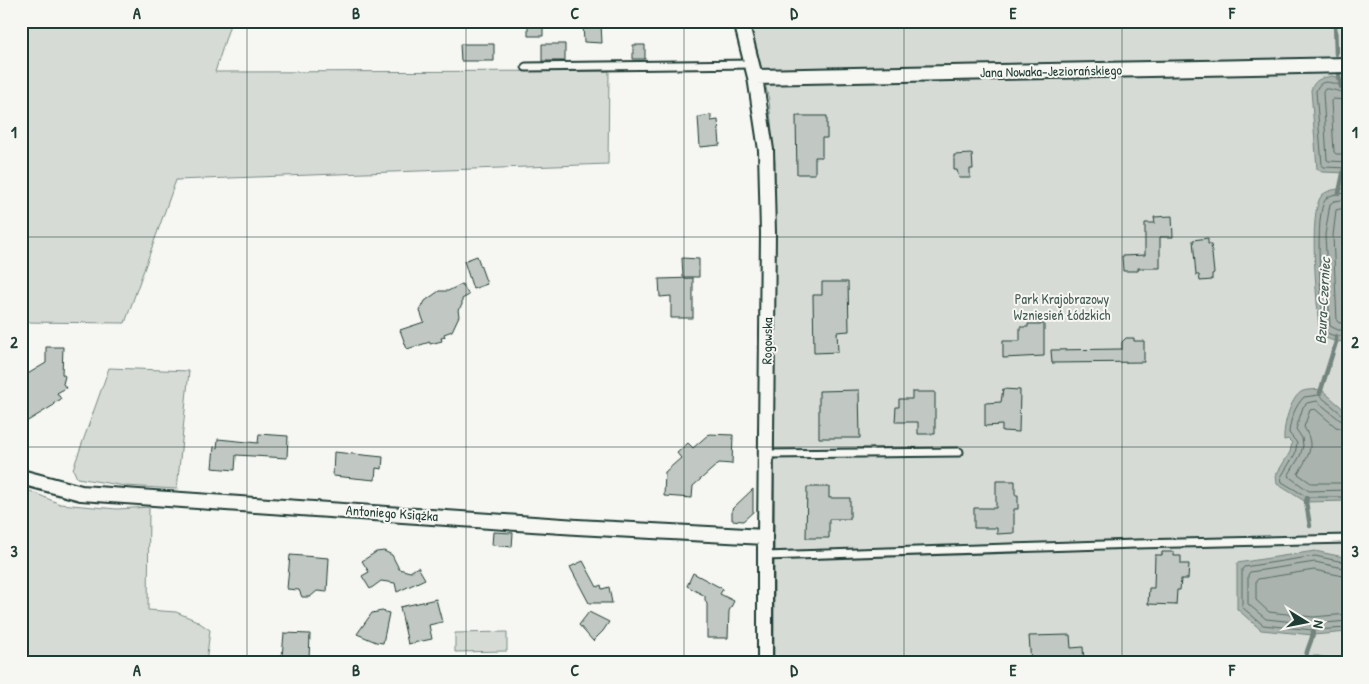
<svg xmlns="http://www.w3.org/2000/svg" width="1369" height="684" font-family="'Patrick Hand',sans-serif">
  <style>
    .green { fill: #d6dbd6; stroke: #7a8c85 }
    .water { fill: #aab3ae; stroke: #72847d }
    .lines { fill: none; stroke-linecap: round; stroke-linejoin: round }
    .shore { stroke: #576c65; stroke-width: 1 }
    .stream { stroke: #72847d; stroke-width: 4.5 }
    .building { fill: #c1c8c3; stroke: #1f3d34 }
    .service-casing { stroke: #1f3d34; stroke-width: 11 }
    .minor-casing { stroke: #1f3d34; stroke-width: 18 }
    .service { stroke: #f6f6f2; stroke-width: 7 }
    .minor { stroke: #f6f6f2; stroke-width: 14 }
    .grid { fill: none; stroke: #1f3d34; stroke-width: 1; stroke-opacity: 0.55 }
    .labels { text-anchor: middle; stroke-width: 4; stroke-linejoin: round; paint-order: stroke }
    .street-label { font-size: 14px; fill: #1f3d34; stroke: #f6f6f2 }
    .park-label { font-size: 14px; fill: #445d54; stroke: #f6f6f2 }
    .water-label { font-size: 15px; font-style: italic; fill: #425a52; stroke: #f6f6f2 }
    .neatline { fill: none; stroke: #1f3d34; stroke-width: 2 }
    .grid-label { font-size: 16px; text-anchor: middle; font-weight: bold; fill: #1f3d34 }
  </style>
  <rect width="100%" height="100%" fill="#f6f6f2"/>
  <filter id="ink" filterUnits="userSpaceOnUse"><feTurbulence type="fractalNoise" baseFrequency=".02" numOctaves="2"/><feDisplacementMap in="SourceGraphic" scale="10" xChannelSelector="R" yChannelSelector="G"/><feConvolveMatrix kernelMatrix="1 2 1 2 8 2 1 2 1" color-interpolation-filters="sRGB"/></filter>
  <g filter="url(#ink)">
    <path class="green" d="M21,21H231L215,72L609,71L608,164L176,180L125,323L21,322Z
      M750,21H1348V663H774L775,163L769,100Z
      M109,368L189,371L177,489L125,486L77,478L73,469Z
      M21,487L60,504L117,509L149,507L148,610L176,612L195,620L210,630L206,663H21Z
      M507,632V651L455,652V633Z"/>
    <path class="water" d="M1332,76L1336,77L1337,80L1348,81V173L1322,172L1317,169L1311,90C1315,79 1321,78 1332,76Z
      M1348,188V341L1336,342L1321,336L1319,331C1318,307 1307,211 1322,195C1329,189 1339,189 1348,188Z
      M1321,389L1348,413V501L1306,502L1277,484L1276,475L1290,452L1292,443L1288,439L1284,440C1283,427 1290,399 1301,392C1306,389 1315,390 1321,389Z
      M1315,551L1348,558V632L1313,635L1261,630L1237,609V563Z
      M1318,656L1327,658L1331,663H1248L1277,657Z"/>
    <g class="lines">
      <path class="shore" d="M1348,86C1336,87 1322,74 1316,91L1322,165L1324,167L1348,168
        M1348,92C1339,93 1331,88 1325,89L1323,92L1327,160L1329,161L1348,162
        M1348,100L1333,99L1331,101L1334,152L1336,154H1348
        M1348,193C1341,194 1331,193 1326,199C1313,212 1322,308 1324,330C1330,337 1339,336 1348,336
        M1348,199L1334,201L1330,204L1325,235L1330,326L1338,330H1348
        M1348,207L1336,210L1333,236L1337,321L1339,323L1348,322
        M1348,416L1343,415L1319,395L1304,397C1295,406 1290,420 1289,433L1297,443L1295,454L1281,477L1282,482L1307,497H1348
        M1348,422L1340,420L1317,401L1307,403L1303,407L1296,429L1302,438L1303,446L1300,456L1288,476L1309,491L1348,490
        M1348,430L1336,427L1315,409L1310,410L1304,427C1316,447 1308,456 1298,474L1311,483H1348
        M1348,563L1315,556L1244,567L1242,569V607L1263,625L1313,630L1348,628
        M1348,569L1315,562L1250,572L1248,575V604L1266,619L1313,624L1348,621
        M1348,577L1314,570L1258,579L1256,581V600L1269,612L1313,617L1348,614
        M1273,663L1317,661L1324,663"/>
      <path class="stream" d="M1335,21L1336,54
        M1339,75L1341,87
        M1339,193L1344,169
        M1320,393L1336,342V336
        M1307,498L1306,502L1310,526
        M1306,663C1304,651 1313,642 1313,631"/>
    </g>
    <path class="building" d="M528,23L543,24V36H528Z
      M601,24L602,43L584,42L583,25Z
      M460,44H494V61H461Z
      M542,44H565V61H542Z
      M633,45H645V59H633Z
      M711,115V121L718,120L720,145L700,147L698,117Z
      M796,116H827V138H822V157H815V174H797Z
      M972,154L973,169H970V178H959L957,170H954V155Z
      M1172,216L1173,237H1160V268H1138V271H1123L1122,256L1145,255V223H1155L1154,217Z
      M1208,238V244H1211L1214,273L1212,274V280L1200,281L1199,275H1196L1193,240Z
      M477,256L487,284L473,289L464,261Z
      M682,258L699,259V277H683Z
      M693,278V318H671V296L660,297L659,279Z
      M822,282H848L849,331L837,332L838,352L814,353L813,295H822Z
      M462,284L469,295L462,299V305L458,310L459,316L452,331L444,334L445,337L441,338L442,341L430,344V342L407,349L400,330L424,322L420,311L425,301L439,291H448Z
      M1028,324H1044V356L1003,358V341H1020V327H1028Z
      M1126,338H1134V341H1144V362L1052,363L1051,350L1122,349V342Z
      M46,347H63L62,374L65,376L63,384L66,388L57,393L61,399L53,404L54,405L21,425V378L46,363Z
      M1003,389L1020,390L1019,432L1002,431V425L985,426V403L1001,402Z
      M859,390L860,438H819V391Z
      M912,392H935V434H918V422H895L896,407H899V399H912Z
      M259,434L288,436L287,458L236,455L235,470L212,468L214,447L217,448L218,439L258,443Z
      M709,434L733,435L732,464L719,463L693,486L692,498L664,496L665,472L681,458L677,453L688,443L693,448Z
      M334,452L383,457L382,469L376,468L375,480L333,476Z
      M996,481H1015V495H1018V509H1014V533L997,534V528H974V508H996Z
      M807,487H829V498H850V519H829V538H806Z
      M753,489V512L743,521L732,520V509Z
      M493,532L513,533L512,547L492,545Z
      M384,551L392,555L399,569L410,572L418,567L425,579L397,592L395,583L381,581L370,589L362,576L369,572L362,561L376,552Z
      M1162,552H1174V556H1181V564H1189L1188,579H1181L1180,590H1177L1176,605L1148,604L1149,588H1154L1155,555H1162Z
      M290,555L329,558L327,592L317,591L310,597H302L299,590L287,589Z
      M583,561L597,587L601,585L602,589L609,587L612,603H589L570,567Z
      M693,573L723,589L720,594L734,601L729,611L728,638H707V604L705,600V596L687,586Z
      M436,599L442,622L429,625L432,639L408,644L400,607Z
      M382,611L389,613L383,643L376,642L357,634L372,613Z
      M589,612L609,622L603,631L593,641L579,625Z
      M284,633L310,634L309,659L282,657Z
      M1070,635L1071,648L1083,647L1084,663H1031L1029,636Z"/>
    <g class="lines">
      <g class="service-casing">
        <path id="service" d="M526,67L752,64
          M766,454L959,452
          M765,556L1136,544L1348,539"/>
      </g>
      <g class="minor-casing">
        <path id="minor" d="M741,21L755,77L766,150L768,233L765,537V663
          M755,77L1348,65
          M21,477L81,493L577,527L765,537"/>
      </g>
      <use href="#service" class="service"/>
      <use href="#minor" class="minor"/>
    </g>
  </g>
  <path class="grid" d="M247,21V663M466,21V663M684,21V663M904,21V663M1122,21V663M21,237H1348M21,447H1348"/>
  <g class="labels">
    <g class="street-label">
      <text transform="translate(1051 71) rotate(-1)" y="5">Jana Nowaka-Jeziorańskiego</text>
      <text transform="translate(767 341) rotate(-89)" y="5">Rogowska</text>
      <text transform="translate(392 513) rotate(4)" y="5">Antoniego Książka</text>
    </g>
    <g class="park-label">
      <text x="1062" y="304">Park Krajobrazowy<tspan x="1062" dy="16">Wzniesień Łódzkich</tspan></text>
    </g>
    <g class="water-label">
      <text transform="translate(1323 301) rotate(-87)" y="5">Bzura-Czerniec</text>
    </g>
  </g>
  <rect width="1369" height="684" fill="none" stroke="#f6f6f2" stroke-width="55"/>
  <g transform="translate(1306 622) rotate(100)" stroke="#f6f6f2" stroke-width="4" paint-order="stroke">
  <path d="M0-4L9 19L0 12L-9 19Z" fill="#1f3d34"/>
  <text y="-8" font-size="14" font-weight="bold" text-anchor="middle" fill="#1f3d34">N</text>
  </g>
  <rect x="28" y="28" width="1314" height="628" class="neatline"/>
  <g class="grid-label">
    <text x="137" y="19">A</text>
    <text x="356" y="19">B</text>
    <text x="575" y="19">C</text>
    <text x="794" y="19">D</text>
    <text x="1013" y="19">E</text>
    <text x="1232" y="19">F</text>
    <text x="14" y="138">1</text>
    <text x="1355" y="138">1</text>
    <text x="14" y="348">2</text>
    <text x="1355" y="348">2</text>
    <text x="14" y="557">3</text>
    <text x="1355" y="557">3</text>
    <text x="137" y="676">A</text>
    <text x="356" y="676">B</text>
    <text x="575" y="676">C</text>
    <text x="794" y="676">D</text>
    <text x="1013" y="676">E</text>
    <text x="1232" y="676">F</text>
  </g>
</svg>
